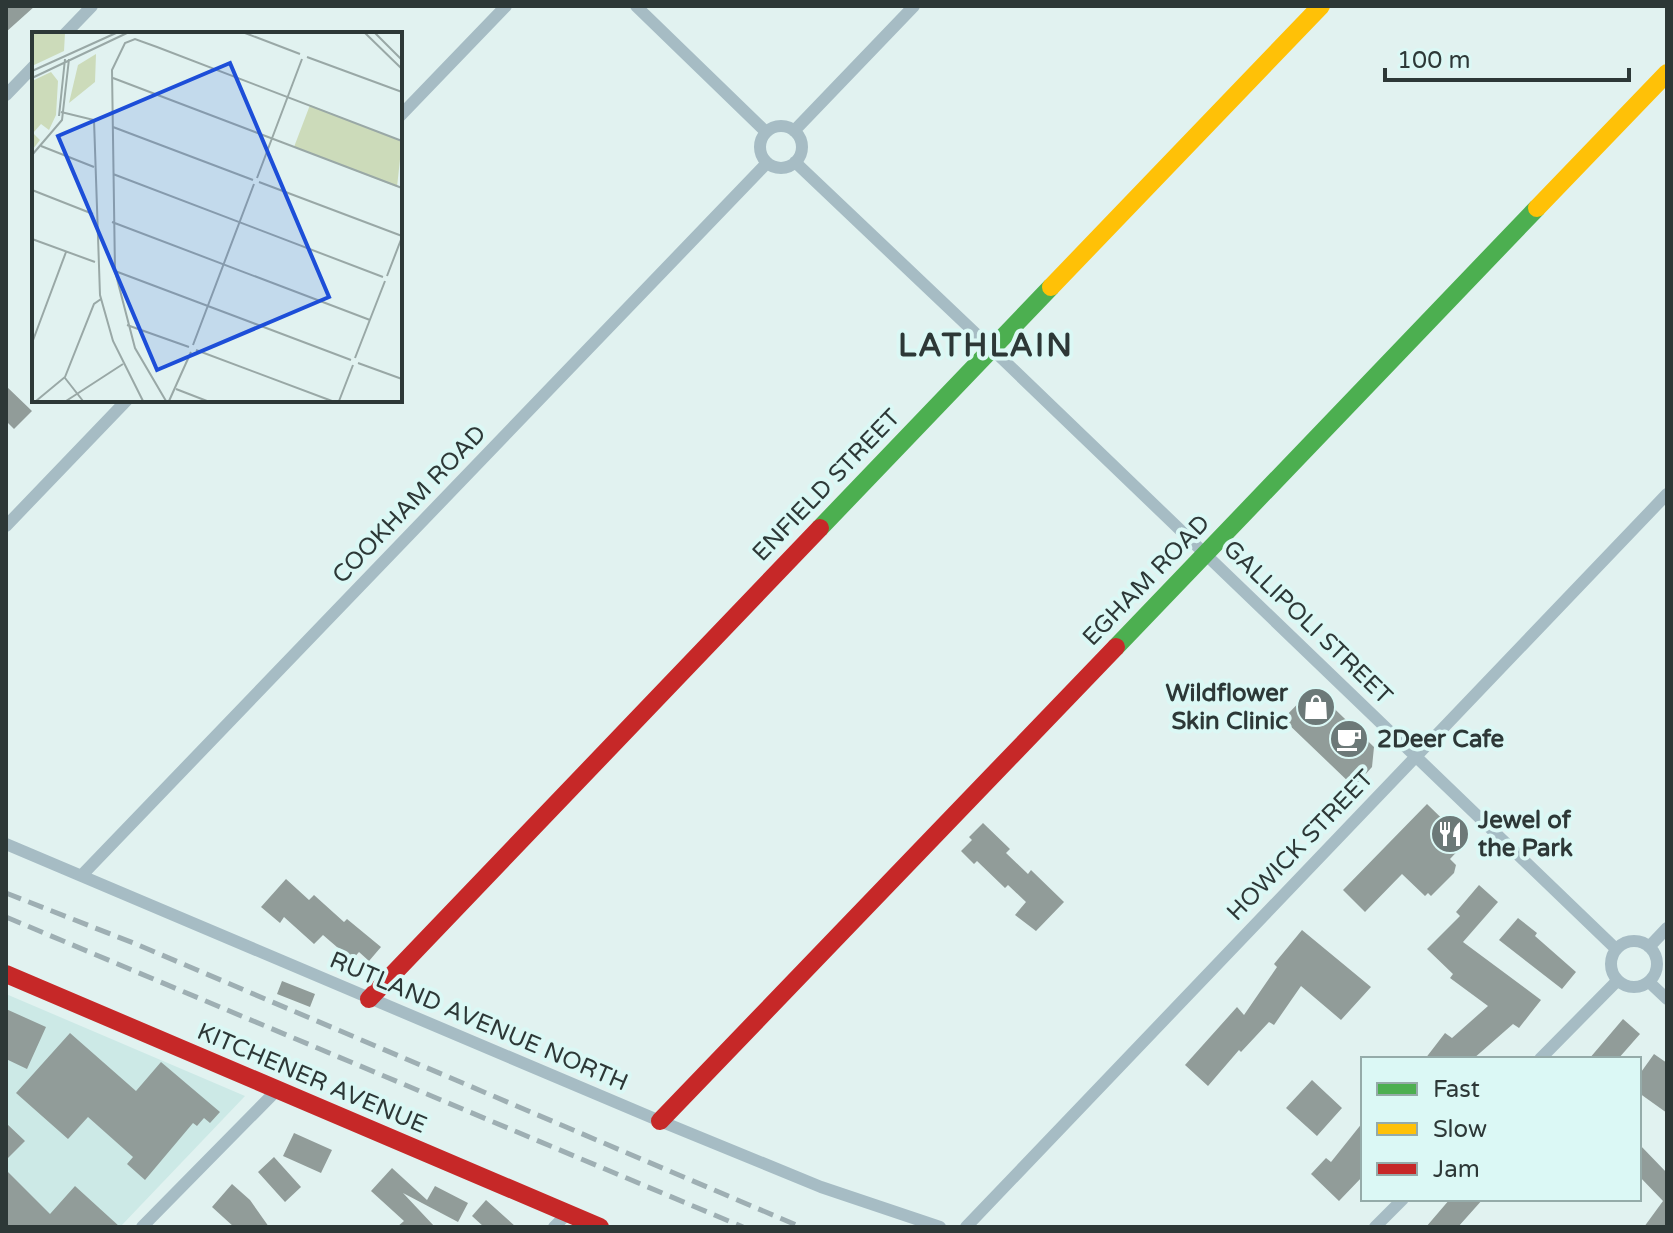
<svg xmlns="http://www.w3.org/2000/svg" width="1673" height="1233" font-family="'Varela Round',sans-serif">
  <style>
    .built { fill: #cce9e6 }
    .building { fill: #919c99 }
    .lines { fill: none; stroke-linecap: round; stroke-linejoin: round }
    .street { stroke: #a6bcc4; stroke-width: 12 }
    .fast { stroke: #4caf50; stroke-width: 18 }
    .slow { stroke: #ffc107; stroke-width: 18 }
    .jam { stroke: #c62828; stroke-width: 18 }
    .rail { stroke: #9eafb3; stroke-width: 5; stroke-dasharray: 16 8; stroke-linecap: butt }
    .labels { text-anchor: middle; stroke-width: 8; stroke-linejoin: round; paint-order: stroke }
    .street-label { font-size: 24px; fill: #2d3837; stroke: #dbf8f5 }
    .poi-label { font-size: 24px; font-weight: bold; fill: #2d3837; stroke: #dbf8f5; text-anchor: start }
    .district-label { font-size: 32px; font-weight: bold; letter-spacing: 2px; fill: #2d3837; stroke: #dbf8f5 }
    .inset-road { fill: none; stroke: #99a8a6; stroke-width: 2 }
    .view { fill: #1d4ed8; fill-opacity: 0.15; stroke: #1d4ed8; stroke-width: 4 }
    .inset-edge { fill: none; stroke: #2d3837; stroke-width: 4 }
  </style>
  <rect width="100%" height="100%" fill="#e1f2f0"/>
  <path class="built" d="M6,994L245,1096L120,1227H6Z"/>
  <path class="building" d="M6,6H35L6,32Z
    M6,386L32,411L14,429L6,421Z
    M1313,688L1374,747L1372,767L1354,787L1283,719Z
    M1427,804L1466,842L1450,859L1456,865L1454,873L1431,896L1428,893L1425,896L1402,874L1365,912L1343,890Z
    M983,823L1010,849L1006,853L1028,874L1031,870L1064,902L1036,931L1015,915L1026,902L1008,885L1005,888L977,861L974,864L961,851L972,840L969,837Z
    M286,879L309,900L314,895L344,922L347,919L381,947L369,961L359,952L352,960L323,935L314,944L284,917L280,923L261,907Z
    M1479,885L1498,902L1463,942L1541,1000L1519,1028L1513,1024L1473,1059H1425L1445,1033L1452,1038L1488,1006L1450,978L1453,974L1427,949L1460,916L1456,912Z
    M1518,918L1537,933L1535,936L1576,972L1562,989L1499,940Z
    M1302,930L1371,987L1341,1020L1301,986L1274,1025L1269,1022L1241,1052L1239,1050L1208,1086L1185,1065L1237,1007L1244,1015L1277,967L1274,964Z
    M282,981L315,994L310,1007L277,994Z
    M6,1009L46,1027L27,1069L6,1059Z
    M1623,1019L1640,1034L1618,1059H1589Z
    M70,1033L136,1091L161,1062L220,1112L210,1123L204,1118L197,1126L193,1123L145,1180L127,1164L133,1157L88,1117L68,1139L16,1093Z
    M1654,1054L1667,1063V1113L1639,1093V1075Z
    M1312,1080L1342,1108L1317,1136L1286,1108Z
    M1363,1122V1176L1339,1201L1311,1174L1326,1158L1331,1162Z
    M6,1123L25,1141L6,1160Z
    M294,1133L332,1150L321,1173L283,1156Z
    M1639,1144L1667,1173V1227H1644L1663,1201L1639,1176Z
    M274,1157L301,1187L285,1202L258,1172Z
    M392,1168L427,1200L435,1186L468,1203L458,1222L403,1193L435,1227H397L404,1221L371,1191Z
    M6,1170L50,1214L75,1186L120,1227H6Z
    M232,1184L250,1200L269,1227H234L212,1207Z
    M1450,1199H1483L1458,1227H1426Z
    M486,1200L516,1227H484L472,1216Z"/>
  <g class="lines">
    <path class="street" d="M636,6L766,132
      M65,34L92,6
      M6,95L34,66
      M400,116L506,6
      M760 147a21 21 0 1 1 42 0a21 21 0 1 1-42 0Z
      M794,131L914,6
      M795,162L992,349L1616,949
      M6,526L127,400
      M6,844L660,1121L821,1187L940,1227
      M82,875L767,163
      M1611 964a23 23 0 1 1 46 0a23 23 0 1 1-46 0Z
      M1649,947L1667,928
      M1649,982L1667,999
      M1540,1059L1617,981
      M142,1227L278,1089
      M554,1227L568,1213
      M966,1227L1667,494
      M1375,1227L1403,1199"/>
    <path class="fast" d="M820,528L1051,287
      M1116,647L1537,208"/>
    <path class="slow" d="M1537,208L1667,73
      M1051,287L1321,6"/>
    <path class="jam" d="M6,974L600,1227
      M369,999L820,528
      M660,1121L1116,647"/>
    <path class="rail" d="M6,893L136,944L801,1227
      M6,917L743,1227"/>
  </g>
  <defs>
    <g id="shop-disc" transform="scale(2)"><circle r="9.5" fill="#6c7978" stroke="#dbf8f5"/><path d="M-5-2.5h2.3a2.7 3.5 0 0 1 5.4 0H5L5.5 6h-11ZM-1.5-2.5h3a1.5 2.3 0 0 0-3 0Z" fill="#fff"/></g>
    <g id="cafe-disc" transform="scale(2)"><circle r="9.5" fill="#6c7978" stroke="#dbf8f5"/><path d="M-5.5-4.5H6V0H3Q3 3.5 0 3.5H-2.5Q-5.5 3.5-5.5 0ZM3-3.2v2h1.7v-2ZM-6 4.5H4V6H-6Z" fill="#fff"/></g>
    <g id="restaurant-disc" transform="scale(2)"><circle r="9.5" fill="#6c7978" stroke="#dbf8f5"/><path d="M-5-6h1v4h1v-4h1v4h1v-4h1v5L-1.5 .5V6h-2V.5L-5-1ZM5-6V6H3V1.5H1.5Q1.5-4 5-6Z" fill="#fff"/></g>
  </defs>
  <g fill-rule="evenodd">
    <use href="#shop-disc" x="1316" y="707"/>
    <use href="#cafe-disc" x="1349" y="739"/>
    <use href="#restaurant-disc" x="1450" y="834"/>
  </g>
  <g class="labels">
    <g class="street-label">
      <text transform="translate(826 485) rotate(-46)" y="8">ENFIELD STREET</text>
      <text transform="translate(409 504) rotate(-46)" y="8">COOKHAM ROAD</text>
      <text transform="translate(1146 580) rotate(-46)" y="8">EGHAM ROAD</text>
      <text transform="translate(1308 622) rotate(44)" y="8">GALLIPOLI STREET</text>
      <text transform="translate(1300 845) rotate(-46)" y="8">HOWICK STREET</text>
      <text transform="translate(479 1021) rotate(23)" y="8">RUTLAND AVENUE NORTH</text>
      <text transform="translate(312 1078) rotate(23)" y="8">KITCHENER AVENUE</text>
    </g>
    <g class="poi-label">
      <text x="1288" y="701" text-anchor="end">Wildflower<tspan x="1288" dy="28">Skin Clinic</tspan></text>
      <text x="1377" y="747">2Deer Cafe</text>
      <text x="1478" y="828">Jewel of<tspan x="1478" dy="28">the Park</tspan></text>
    </g>
    <g class="district-label">
      <text x="986" y="356">LATHLAIN</text>
    </g>
  </g>
  <g transform="translate(32 32)">
    <rect width="370" height="370" fill="#e1f2f0"/>
    <path d="M0,1H33L32,19L0,34ZM64,22L63,50L37,71L46,33ZM19,40L26,49L24,83L17,98L9,92L1,101L8,108L1,117L0,49ZM278,73L370,109L365,155L262,115Z" fill="#ccdbba"/>
    <path class="inset-road" d="M213,1L268,22M333,1L370,37M343,1L370,28M275,25L370,60M0,39L84,1M0,46L95,1M81,46L370,156M29,80L62,88L68,263L81,309L111,369M27,84L33,27M81,95L221,148M9,114L62,135M0,123L30,88L37,27M81,142L351,245M225,146L270,27M227,150L370,204M0,158L61,182M80,190L338,288M0,207L63,230M83,239L319,328M355,244L370,205M95,293L157,315M0,311L34,220M161,313L222,152M164,318L300,369M323,326L353,249M326,331L370,347M33,346L51,369M144,357L175,369M4,369L33,345L62,272L69,267M34,369L91,332M134,369L103,316L83,239L80,38L93,11L103,7L125,15L370,109M137,369L159,320M307,369L321,333"/>
    <path class="view" d="M198,31L297,265L125,338L26,104Z"/>
    <rect width="370" height="370" class="inset-edge"/>
  </g>
  <rect width="1673" height="1233" fill="none" stroke="#2d3837" stroke-width="16"/>
  <rect x="1361" y="1057" width="280" height="144" fill="#dbf8f5" stroke="#95aba9" stroke-width="2"/>
  <rect x="1377" y="1083" width="40" height="12" fill="#4caf50" stroke="#95aba9" stroke-width="2"/>
  <text x="1433" y="1097" font-size="24" fill="#2d3837">Fast</text>
  <rect x="1377" y="1123" width="40" height="12" fill="#ffc107" stroke="#95aba9" stroke-width="2"/>
  <text x="1433" y="1137" font-size="24" fill="#2d3837">Slow</text>
  <rect x="1377" y="1163" width="40" height="12" fill="#c62828" stroke="#95aba9" stroke-width="2"/>
  <text x="1433" y="1177" font-size="24" fill="#2d3837">Jam</text>
  <path d="M1385 68v12h244v-12" fill="none" stroke="#2d3837" stroke-width="4"/>
  <text x="1397" y="68" font-size="24" fill="#2d3837" stroke="#dbf8f5" stroke-width="6" paint-order="stroke">100 m</text>
</svg>
